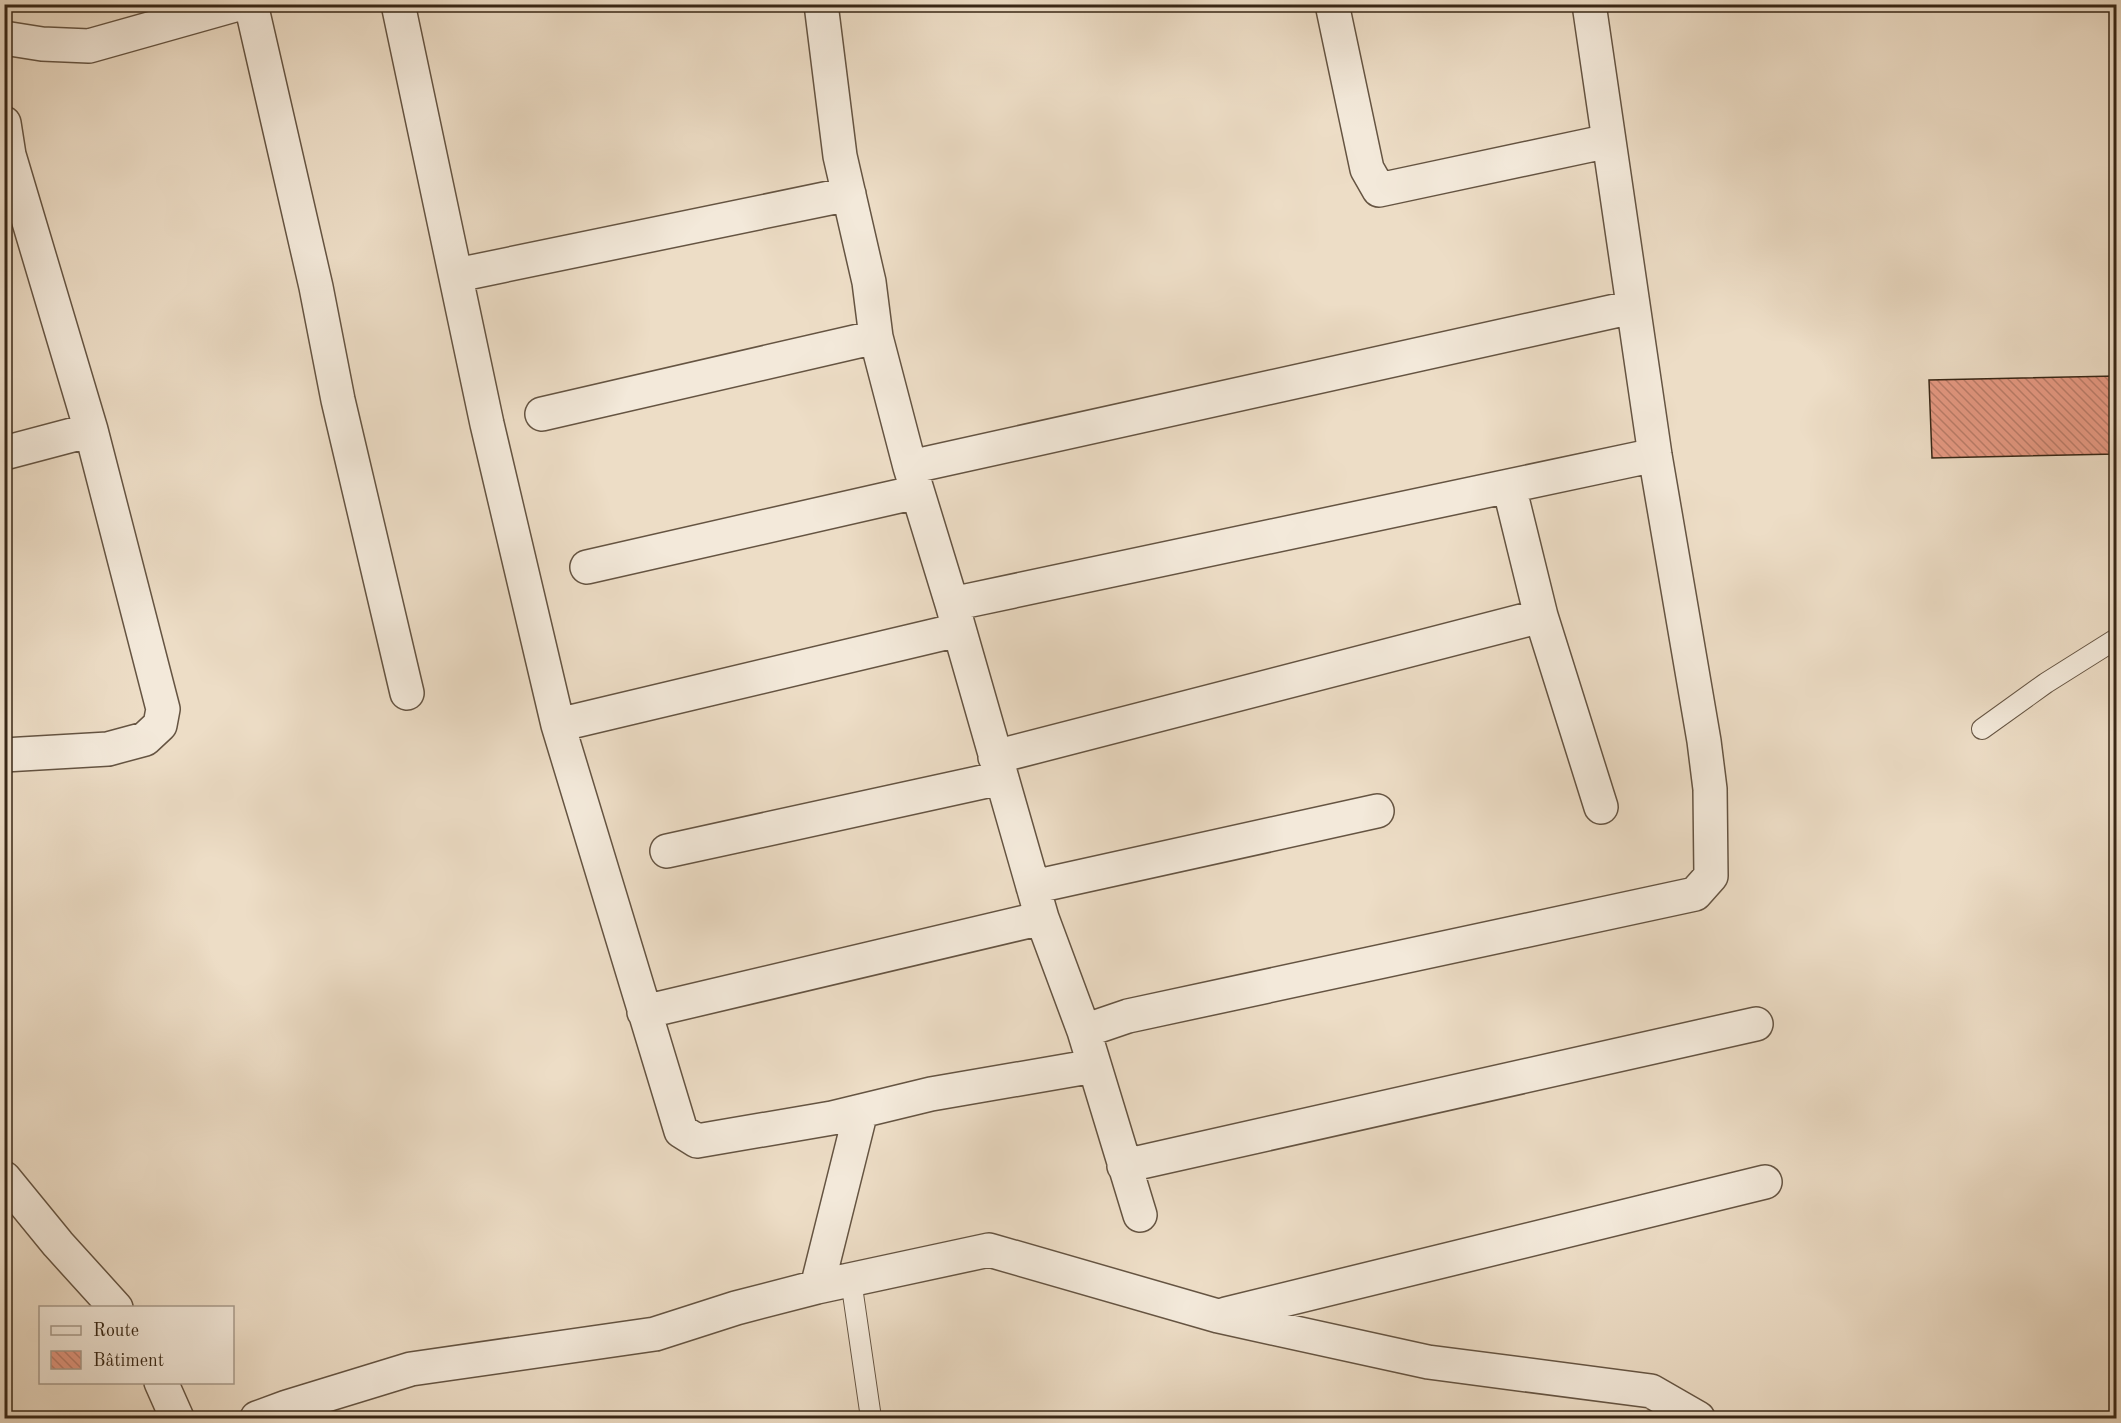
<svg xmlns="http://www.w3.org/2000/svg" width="2121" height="1423" font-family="'Old Standard TT',serif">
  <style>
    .building { fill: url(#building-back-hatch); stroke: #382716; stroke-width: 1.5 }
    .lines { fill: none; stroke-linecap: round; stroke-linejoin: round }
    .service-casing { stroke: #655442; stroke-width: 22 }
    .minor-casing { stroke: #655442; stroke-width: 36 }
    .service { stroke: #f3e9da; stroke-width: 20 }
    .minor { stroke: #f3e9da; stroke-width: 33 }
  </style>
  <defs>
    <pattern id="building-back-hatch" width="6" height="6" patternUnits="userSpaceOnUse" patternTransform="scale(1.5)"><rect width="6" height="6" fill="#e79a84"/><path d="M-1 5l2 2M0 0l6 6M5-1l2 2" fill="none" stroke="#bc7e6b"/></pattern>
  </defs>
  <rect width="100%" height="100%" fill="#edddc6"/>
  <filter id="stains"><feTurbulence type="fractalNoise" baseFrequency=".00333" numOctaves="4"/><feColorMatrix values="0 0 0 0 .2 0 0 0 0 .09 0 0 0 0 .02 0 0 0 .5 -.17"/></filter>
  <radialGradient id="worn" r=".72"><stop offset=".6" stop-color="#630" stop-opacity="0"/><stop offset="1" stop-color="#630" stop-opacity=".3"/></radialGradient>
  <path class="building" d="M2116,376V454L1932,458L1929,380Z"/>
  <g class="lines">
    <g class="service-casing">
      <path id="service" d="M1982,729L2046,683L2116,639
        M851,1280L871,1418"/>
    </g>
    <g class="minor-casing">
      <path id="minor" d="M251,4L316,287L338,400L407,693
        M398,4L487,424L558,725L681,1131L697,1141L832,1118L931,1094L1094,1066
        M821,4L840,156L869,282L876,337L910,467L952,604L1042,918L1084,1031L1140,1215
        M1332,4L1367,169L1379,190L1609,141
        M4,38L42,44L89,46L238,4
        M4,123L9,155L91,430L163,709L160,725L145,739L108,749L4,755
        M457,275L849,194
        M542,414L876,337
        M4,453L91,430
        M910,467L1633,307
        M1509,486L1541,616L1601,807
        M587,567L917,492
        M952,604L1655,455
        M558,725L958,630
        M995,757L1541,616
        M667,851L1001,778
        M1033,887L1377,811
        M644,1012L1042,918
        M1084,1031L1128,1016L1695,894L1711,876L1710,789L1704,741L1655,455L1589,4
        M1124,1166L1756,1024
        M4,1178L58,1244L116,1308
        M817,1287L861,1111
        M1226,1314L1765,1182
        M161,1382L177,1418
        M257,1418L287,1407L411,1369L655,1334L736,1308L817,1287L989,1250L1218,1316L1428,1362L1651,1391L1698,1418"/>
    </g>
    <use href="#service" class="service"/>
    <use href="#minor" class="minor"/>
  </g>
  <rect width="2121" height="1423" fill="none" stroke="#edddc6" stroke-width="24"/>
  <rect x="6" y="6" width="2109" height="1411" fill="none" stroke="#382716" stroke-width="3"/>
  <rect x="12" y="12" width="2097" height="1399" fill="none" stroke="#382716" stroke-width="1.5"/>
  <rect x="39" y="1306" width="195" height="78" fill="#f3e9da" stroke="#a89b8c" stroke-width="1.5"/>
  <rect x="51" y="1326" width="30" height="9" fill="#f3e9da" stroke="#a89b8c" stroke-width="1.5"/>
  <text x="93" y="1336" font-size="18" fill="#382716">Route</text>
  <rect x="51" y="1351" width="30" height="18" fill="url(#building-back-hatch)" stroke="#a89b8c" stroke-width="1.5"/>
  <text x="93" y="1366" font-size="18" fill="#382716">Bâtiment</text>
  <rect width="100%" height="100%" filter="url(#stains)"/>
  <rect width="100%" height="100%" fill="url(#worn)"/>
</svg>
